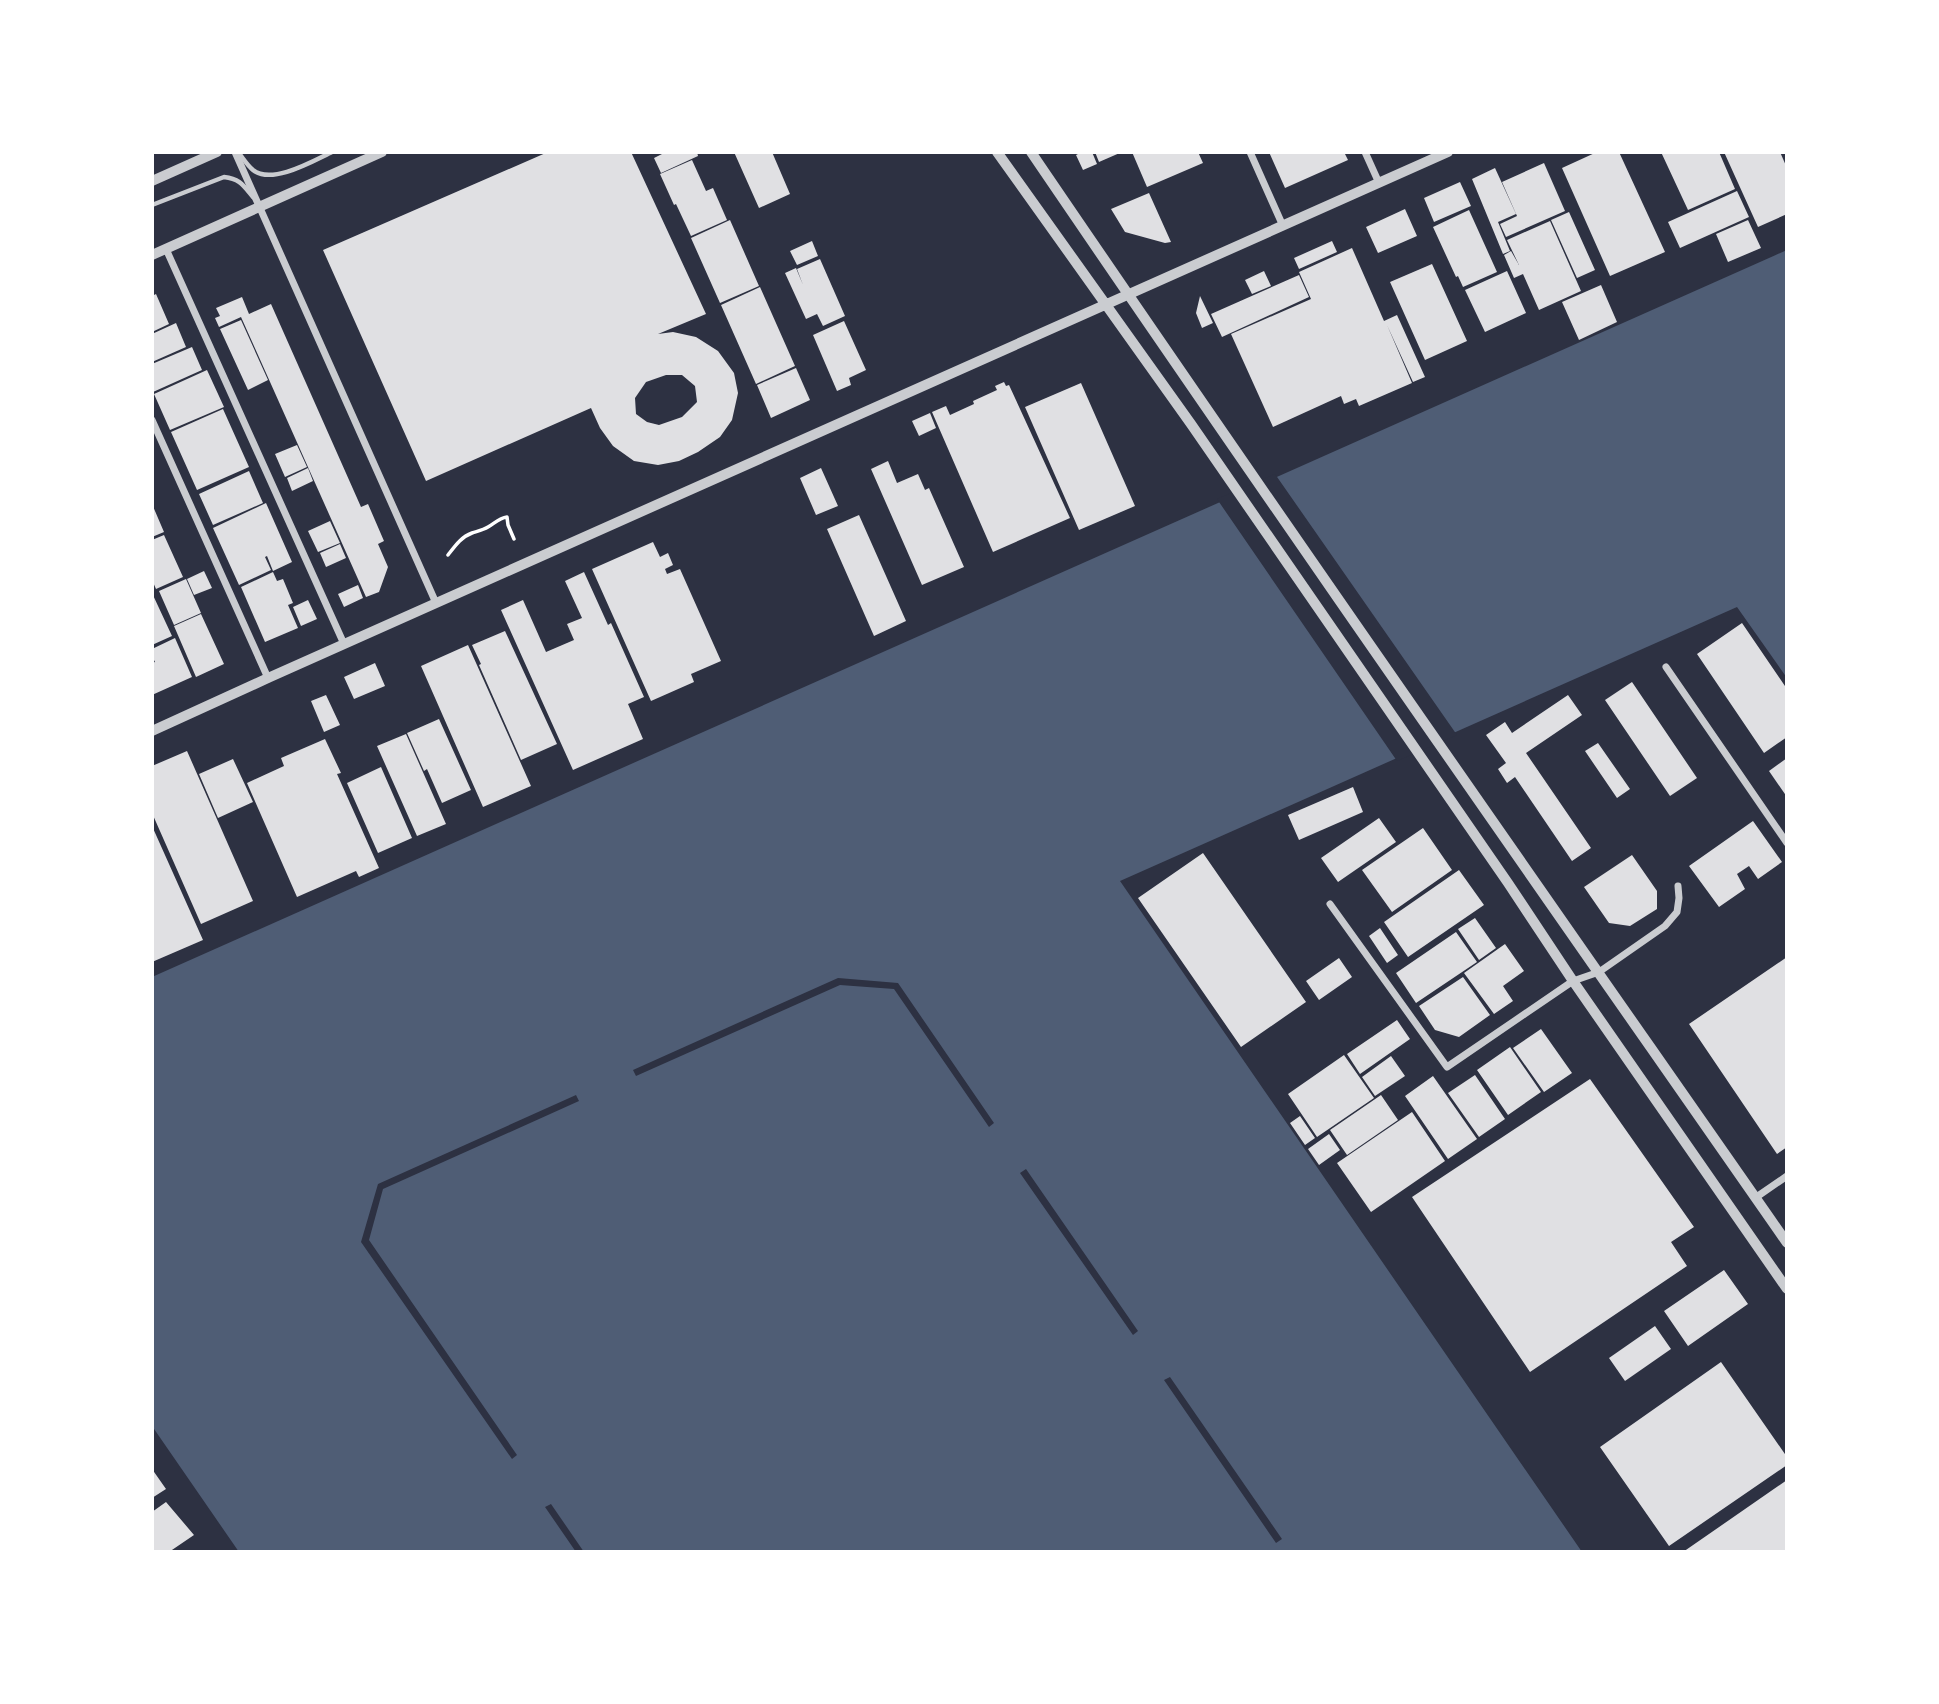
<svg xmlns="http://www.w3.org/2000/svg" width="1939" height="1704" font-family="'Alegreya Sans',sans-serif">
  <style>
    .water { fill: #4f5d75 }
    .pier { fill: #2d3142 }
    .building { fill: #e0e0e3; fill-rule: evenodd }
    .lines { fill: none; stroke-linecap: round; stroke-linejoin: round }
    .path { stroke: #fff; stroke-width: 3.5 }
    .service { stroke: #caccd0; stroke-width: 4.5 }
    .minor { stroke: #caccd0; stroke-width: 7 }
    .tertiary { stroke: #caccd0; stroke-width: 10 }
  </style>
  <rect width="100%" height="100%" fill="#2d3142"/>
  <path class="water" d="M1787,250V678L1737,607L1120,881L1582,1552H239L152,1426V977Z"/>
  <path class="pier" d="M1275,474L1457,735L1397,761L1217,499Z
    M838,978L898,983L994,1123L989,1127L894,989L840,985L636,1076L633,1070Z
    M576,1095L579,1101L383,1189L369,1240L517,1455L512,1459L361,1242L378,1184Z
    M1026,1169L1138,1331L1133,1335L1020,1173Z
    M1170,1377L1282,1539L1276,1543L1164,1380Z
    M551,1504L584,1552H576L545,1507Z"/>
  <path class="building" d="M548,152H631L706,314L658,334L673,332L696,337L718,351L734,373L738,393L732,420L720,437L698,452L679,461L658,465L634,461L613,446L600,428L591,408L426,481L323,250ZM666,375H682L695,386L697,402L682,417L659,425L647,422L636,414L635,398L646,382Z
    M666,152H697L698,156L661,173L654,158Z
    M734,152H772L790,194L759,208Z
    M1082,152H1092L1097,164L1083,170L1076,155Z
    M1095,152H1122L1099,162Z
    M1132,152H1198L1203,163L1147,187Z
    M1269,152H1344L1348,160L1285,188Z
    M1597,152H1619L1665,252L1610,276L1562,168Z
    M1661,152H1719L1735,189L1688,210Z
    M1724,152H1780L1787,168V188L1785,189L1787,194V214L1758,227Z
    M692,160L706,191L713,188L727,220L691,236L676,204L674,205L660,174Z
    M1544,163L1565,211L1506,237L1500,224L1517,216L1502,182Z
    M1495,168L1516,214L1498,222L1510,251L1503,254L1472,179Z
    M1460,182L1471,206L1434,222L1424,198Z
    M1737,191L1749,217L1680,248L1668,222Z
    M1149,193L1171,242L1165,243L1125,232L1111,209Z
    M1405,209L1417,236L1378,253L1366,227Z
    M1469,210L1497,272L1463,287L1458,276L1456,277L1433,227Z
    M1569,212L1595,270L1577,278L1551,220Z
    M730,220L759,286L720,303L691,238Z
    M1748,220L1761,248L1728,262L1716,234Z
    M1550,221L1581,291L1539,310L1523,274L1514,278L1504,255L1511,251L1519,265L1507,240Z
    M812,241L818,256L797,265L790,251Z
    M1332,241L1337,252L1299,269L1294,258Z
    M1352,248L1384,321L1397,315L1425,377L1413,382L1387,325L1412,383L1359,406L1356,399L1344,404L1341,396L1273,427L1231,334L1311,299L1299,272Z
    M820,259L845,316L823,326L817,314L806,319L785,273L796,268L803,285L797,269Z
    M1432,264L1467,341L1425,360L1390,282Z
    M1264,271L1271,286L1252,294L1245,280Z
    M1507,271L1526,313L1485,332L1465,290Z
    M1299,275L1309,297L1222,337L1211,314Z
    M1601,285L1617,322L1579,340L1562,302Z
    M760,287L795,366L756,384L721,305Z
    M156,294L169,324L152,332V296Z
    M1200,296L1213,323L1202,328L1196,313Z
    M242,297L249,314L271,304L361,507L368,504L384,541L378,544L388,567L379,592L366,597L241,317L219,327L215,318L220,316L216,308Z
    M241,320L268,380L248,390L220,329Z
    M844,321L866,370L849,378L851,385L837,391L813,335Z
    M176,323L186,347L152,362V334Z
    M192,347L202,370L153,392L152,364Z
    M796,368L810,400L771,418L757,385Z
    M207,370L224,407L170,430L154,394Z
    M1004,382L1006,386L1009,385L1070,518L993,552L932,412L946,406L950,415L974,404L973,401L997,390L995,386Z
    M1081,383L1135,506L1079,530L1025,407Z
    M223,409L249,467L197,490L171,432Z
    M930,413L936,428L919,436L912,421Z
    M297,445L307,467L285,477L275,454Z
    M888,461L897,483L918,474L925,490L929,488L964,567L922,585L871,469Z
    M308,468L313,481L292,491L287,478Z
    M821,468L838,506L816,515L800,478Z
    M249,471L263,503L213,525L199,494Z
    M266,503L292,562L273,571L267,556L265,557L271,570L239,585L213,528Z
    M152,504L164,532L152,537Z
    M859,515L906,621L874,636L827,529Z
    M330,521L340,543L318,552L308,531Z
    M164,535L183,577L156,589L152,580V540Z
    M653,542L660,557L668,553L673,565L665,569L667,574L680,569L721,661L691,674L694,682L651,701L592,569Z
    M340,544L346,558L326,567L320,553Z
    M204,571L212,588L194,595L187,579Z
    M273,572L277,581L283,579L293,603L288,605L298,628L265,642L241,587Z
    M584,572L608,625L611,623L644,697L628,704L643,739L573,770L501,610L523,600L546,652L574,640L567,624L582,618L565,581Z
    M186,579L201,613L174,625L159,591Z
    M358,585L363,598L344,607L338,594Z
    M152,593L172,636L152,645Z
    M308,600L317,619L301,626L293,607Z
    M201,614L224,664L196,677L174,626Z
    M1742,623L1787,689V737L1764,753L1697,654Z
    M505,631L557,744L521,760L479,665L481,664L472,645Z
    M175,638L192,677L152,695V663L155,662L152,656V649Z
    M468,645L531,786L483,807L421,666Z
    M375,663L385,686L354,699L344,677Z
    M1632,682L1697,778L1670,796L1605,700Z
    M326,695L340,725L324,732L311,701Z
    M1568,695L1582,715L1526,753L1591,848L1572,861L1515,777L1507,783L1498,769L1506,763L1486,735L1505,722L1512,733Z
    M439,719L471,790L442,803L427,769L424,771L407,733Z
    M406,734L446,824L417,836L377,746Z
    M325,739L341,773L337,774L379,868L359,877L356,871L297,897L247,783L284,766L281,758Z
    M1598,743L1630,789L1617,798L1585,751Z
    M187,751L253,901L201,924L152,813V766Z
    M1787,758V797L1769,771Z
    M233,759L253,802L218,818L199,774Z
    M381,767L412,838L378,853L347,783Z
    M1353,787L1363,812L1299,840L1288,815Z
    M1379,818L1396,842L1338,882L1321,858Z
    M1753,821L1782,862L1758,879L1749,866L1737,874L1745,889L1719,907L1689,866Z
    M152,826L203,940L152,962Z
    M1423,828L1452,870L1392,912L1362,870Z
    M1203,853L1306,1002L1241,1047L1138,898Z
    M1632,855L1657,891V909L1630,926L1609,923L1584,887Z
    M1459,870L1484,905L1408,957L1384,922Z
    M1475,918L1496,948L1479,960L1458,929Z
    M1380,928L1398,955L1387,963L1369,936Z
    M1456,932L1477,962L1416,1003L1396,973Z
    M1505,944L1524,971L1503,986L1513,1001L1494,1014L1464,973Z
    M1787,957V1147L1777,1154L1689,1024Z
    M1339,958L1352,977L1319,1000L1306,981Z
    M1463,977L1490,1015L1459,1037L1435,1030L1419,1006Z
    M1397,1020L1410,1039L1360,1074L1347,1054Z
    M1541,1029L1572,1073L1544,1092L1513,1048Z
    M1510,1047L1541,1092L1508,1115L1477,1070Z
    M1344,1055L1374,1098L1317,1137L1288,1094Z
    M1391,1056L1405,1076L1375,1096L1362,1077Z
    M1475,1075L1505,1119L1479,1137L1448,1093Z
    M1433,1076L1477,1139L1448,1159L1405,1096Z
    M1590,1079L1694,1227L1671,1242L1687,1266L1530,1372L1412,1197Z
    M1381,1095L1398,1120L1347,1155L1330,1130Z
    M1412,1112L1445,1161L1371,1212L1337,1163Z
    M1300,1116L1315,1138L1305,1145L1290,1123Z
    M1329,1134L1340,1150L1319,1165L1308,1149Z
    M1724,1270L1748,1304L1688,1346L1664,1311Z
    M1655,1326L1671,1349L1625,1381L1609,1358Z
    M1721,1362L1787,1457V1465L1669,1546L1600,1447Z
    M152,1469L166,1489L152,1498Z
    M1787,1480V1552H1683Z
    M166,1502L194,1535L169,1552H155L152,1548V1512Z"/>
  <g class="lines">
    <path class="path" d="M448,555C455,546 461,537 472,533C478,531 483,530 488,527C495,523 499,518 507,517L508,525L514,539"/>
    <path class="service" d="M238,152C243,158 247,165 253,170C272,185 313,161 332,152
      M152,205L224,177C240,179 243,185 253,197"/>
    <path class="minor" d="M235,152L436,603
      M1250,152L1283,226
      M1365,152L1379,183
      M166,249L344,644
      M152,420L268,678
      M1666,667L1787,843
      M1330,904L1447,1067L1573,981L1599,972L1665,926L1677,912L1679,898L1678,886
      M1755,1198L1787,1176"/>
    <path class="tertiary" d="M997,152L1191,424L1508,883L1573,981L1787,1289
      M1031,152C1280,518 1534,880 1787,1243
      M152,181L217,152
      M152,255L382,152
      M152,731L268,678L1448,152"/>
  </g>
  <rect width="1939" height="1704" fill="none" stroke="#ffffff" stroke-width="308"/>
</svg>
